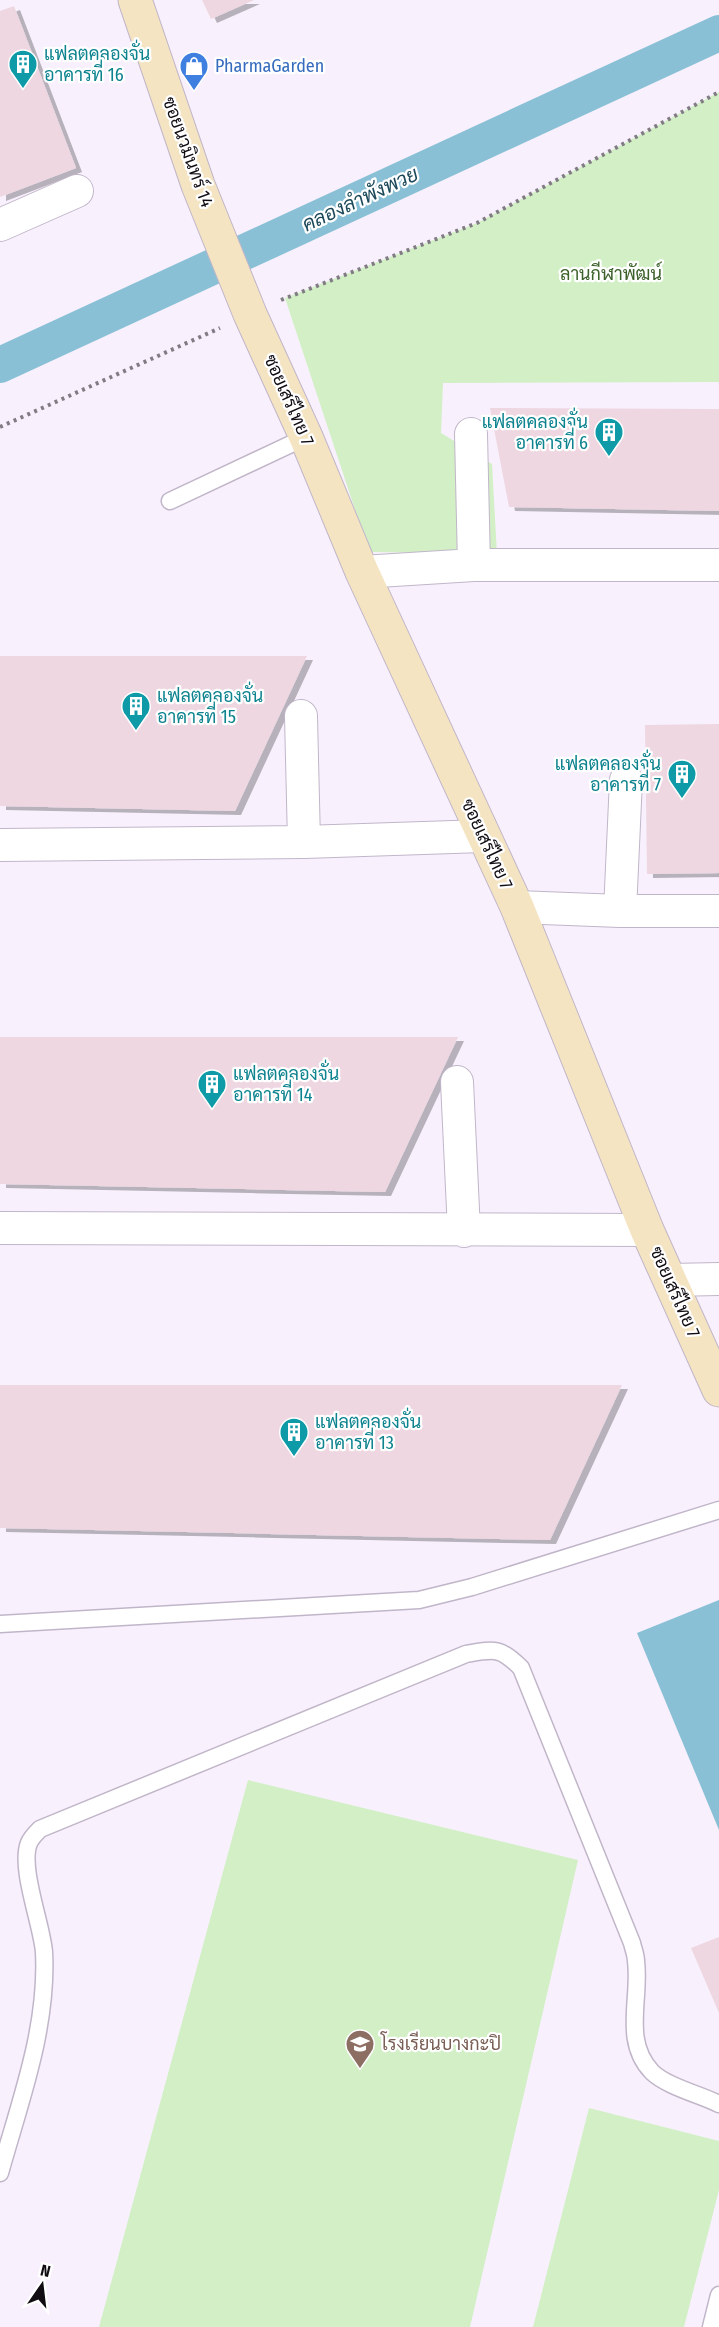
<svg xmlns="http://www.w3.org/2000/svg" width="719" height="2327" font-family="'Fira Sans Condensed',Sarabun,sans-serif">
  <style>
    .green { fill: #d2efc6 }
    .water { fill: #8ac0d6 }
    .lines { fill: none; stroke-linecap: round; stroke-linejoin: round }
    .canal { stroke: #8ac0d6; stroke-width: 36 }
    .building { fill: #eed7e1; filter: url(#shadow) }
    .lane-casing { stroke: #c1b6c9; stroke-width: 19 }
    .street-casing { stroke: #c1b6c9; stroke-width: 34 }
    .secondary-casing { stroke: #c1b6c9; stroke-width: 35 }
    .path { stroke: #817c84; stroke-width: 4; stroke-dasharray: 3 4.5; stroke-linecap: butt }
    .lane { stroke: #fff; stroke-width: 16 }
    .street { stroke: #fff; stroke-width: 32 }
    .secondary { stroke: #f4e4c2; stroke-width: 33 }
    .labels { text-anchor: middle; stroke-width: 4.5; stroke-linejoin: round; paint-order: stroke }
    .culture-label { font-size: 18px; fill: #0d838f; stroke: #fff; text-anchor: start }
    .shop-label { font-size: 18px; fill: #366cbe; stroke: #fff; text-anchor: start }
    .street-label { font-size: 18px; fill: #100c12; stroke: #fff }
    .park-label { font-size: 18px; fill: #3c612a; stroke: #fff }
    .education-label { font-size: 18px; fill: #785e54; stroke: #fff; text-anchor: start }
    .water-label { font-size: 20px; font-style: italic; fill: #1b4959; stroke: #fff }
  </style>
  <defs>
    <filter id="shadow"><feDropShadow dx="6" dy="4" stdDeviation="0" flood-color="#0004"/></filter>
  </defs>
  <rect width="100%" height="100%" fill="#f8f1fd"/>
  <path class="green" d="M719,92V382L443,383L441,433L492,464L497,554L369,552L285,298L477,223Z
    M248,1780L578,1860L470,2327H99Z
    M589,2108L719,2141V2190L684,2327H533Z"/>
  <path class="water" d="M719,1600V1830L637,1633Z"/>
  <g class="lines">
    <path class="canal" d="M0,365L719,33"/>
  </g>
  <path class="building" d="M202,0H254L211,19Z
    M14,6L76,168L0,197V11Z
    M490,408L719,409V511L509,507Z
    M0,656H307L235,811L0,806Z
    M719,724V873L647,874L645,725Z
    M0,1037H458L385,1192L0,1184Z
    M0,1385H622L550,1540L0,1528Z
    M719,1937V2013L691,1948Z"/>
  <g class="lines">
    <g class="lane-casing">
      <path id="lane" d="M170,501L306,437
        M0,1624L419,1600L472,1587L719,1510
        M0,2173C20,2101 48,2028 44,1952C42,1925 19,1867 29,1843C31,1838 36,1833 40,1829L466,1654C495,1649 500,1647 521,1668L632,1943C633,1948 636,1955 636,1961C641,1998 622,2041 652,2072C666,2086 701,2095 719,2104
        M711,2327L719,2295"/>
    </g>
    <g class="street-casing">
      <path id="street" d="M0,225L77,191
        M471,434L474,565
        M362,572L474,565H719
        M301,716L304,842
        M0,845L304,842L483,836
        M517,907L620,911H719
        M620,911L626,780
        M457,1082L464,1231
        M0,1228L647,1230
        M670,1280L719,1279"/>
    </g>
    <g class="secondary-casing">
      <path id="secondary" d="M135,0L198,185L250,314L306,437L362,572L517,907L647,1230L719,1390"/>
    </g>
    <path class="path" d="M281,300L477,223L719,92
      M0,427L220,328"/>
    <use href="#lane" class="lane"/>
    <use href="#street" class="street"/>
    <use href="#secondary" class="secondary"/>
  </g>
  <defs>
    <g id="building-pin" transform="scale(1.5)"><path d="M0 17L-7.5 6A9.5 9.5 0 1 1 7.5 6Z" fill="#0f9aa8" stroke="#fff"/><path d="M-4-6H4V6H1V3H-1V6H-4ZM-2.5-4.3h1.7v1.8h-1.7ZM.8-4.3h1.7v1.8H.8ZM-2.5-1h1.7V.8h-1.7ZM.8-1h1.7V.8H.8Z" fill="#fff"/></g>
    <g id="shop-pin" transform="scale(1.5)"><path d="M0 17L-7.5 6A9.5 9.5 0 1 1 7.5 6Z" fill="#3f7fe0" stroke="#fff"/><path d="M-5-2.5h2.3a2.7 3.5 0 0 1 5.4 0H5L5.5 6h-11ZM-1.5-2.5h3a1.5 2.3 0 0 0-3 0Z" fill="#fff"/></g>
    <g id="school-pin" transform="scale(1.5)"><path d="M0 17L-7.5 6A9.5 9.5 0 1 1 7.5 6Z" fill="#8d6e63" stroke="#fff"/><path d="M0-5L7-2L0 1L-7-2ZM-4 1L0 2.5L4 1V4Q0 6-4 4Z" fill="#fff"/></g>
  </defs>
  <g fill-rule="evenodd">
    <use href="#building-pin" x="23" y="64"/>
    <use href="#shop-pin" x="194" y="66"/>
    <use href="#building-pin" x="609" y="432"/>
    <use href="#building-pin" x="136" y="706"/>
    <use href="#building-pin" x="682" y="774"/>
    <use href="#building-pin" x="212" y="1084"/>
    <use href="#building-pin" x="294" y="1432"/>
    <use href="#school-pin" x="360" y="2044"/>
  </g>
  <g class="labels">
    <g class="culture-label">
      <text x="44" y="60">แฟลตคลองจั่น<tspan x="44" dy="21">อาคารที่ 16</tspan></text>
      <text x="588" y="428" text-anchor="end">แฟลตคลองจั่น<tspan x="588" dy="21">อาคารที่ 6</tspan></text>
      <text x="157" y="702">แฟลตคลองจั่น<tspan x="157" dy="21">อาคารที่ 15</tspan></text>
      <text x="661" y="770" text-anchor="end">แฟลตคลองจั่น<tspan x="661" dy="21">อาคารที่ 7</tspan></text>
      <text x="233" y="1080">แฟลตคลองจั่น<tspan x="233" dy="21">อาคารที่ 14</tspan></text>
      <text x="315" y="1428">แฟลตคลองจั่น<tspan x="315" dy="21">อาคารที่ 13</tspan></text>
    </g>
    <g class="shop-label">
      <text x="215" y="72">PharmaGarden</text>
    </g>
    <g class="street-label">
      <text transform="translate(188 152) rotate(70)" y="6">ซอยนวมินทร์ 14</text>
      <text transform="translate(289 400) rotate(66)" y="6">ซอยเสรีไทย 7</text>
      <text transform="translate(487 844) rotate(65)" y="6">ซอยเสรีไทย 7</text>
      <text transform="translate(675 1292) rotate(66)" y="6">ซอยเสรีไทย 7</text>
    </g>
    <g class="park-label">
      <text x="611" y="280">ลานกีฬาพัฒน์</text>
    </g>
    <g class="education-label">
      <text x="381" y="2050">โรงเรียนบางกะปิ</text>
    </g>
    <g class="water-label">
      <text transform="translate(360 199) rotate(-25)" y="7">คลองลำพังพวย</text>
    </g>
  </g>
  <g transform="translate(42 2285) rotate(14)" stroke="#ffffff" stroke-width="4.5" paint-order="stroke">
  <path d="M0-4.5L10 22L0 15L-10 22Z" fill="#100c12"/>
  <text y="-9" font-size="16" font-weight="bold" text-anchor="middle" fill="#100c12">N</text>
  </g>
</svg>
